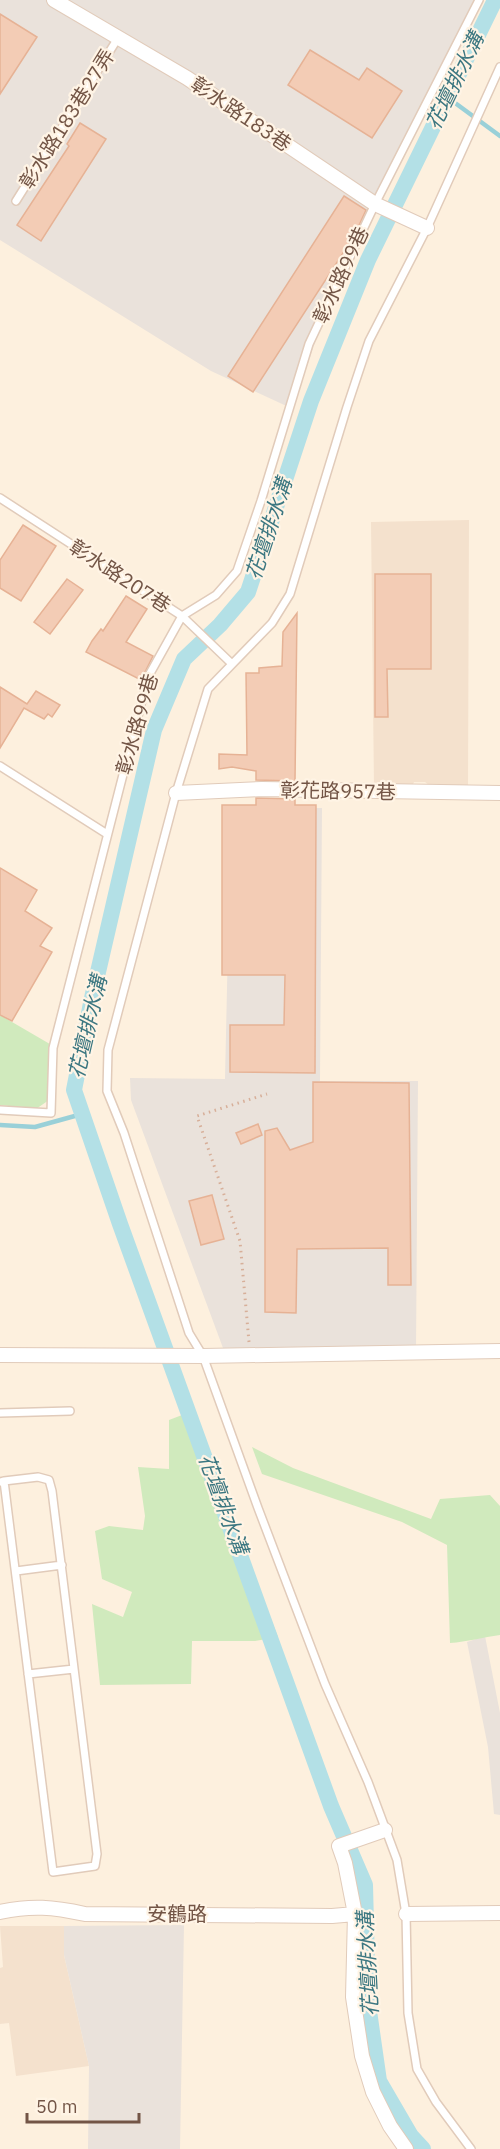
<svg xmlns="http://www.w3.org/2000/svg" width="500" height="2149" font-family="'IBM Plex Sans','Noto Sans TC',sans-serif">
  <style>
    .residential { fill: #f4e1cd }
    .industrial { fill: #eae2db }
    .green { fill: #d0eabd }
    .lines { fill: none; stroke-linecap: round; stroke-linejoin: round }
    .stream { stroke: #99d0d8; stroke-width: 4.5 }
    .canal { stroke: #b3e0e6; stroke-width: 16 }
    .building { fill: #f3ccb5; stroke: #e6b295; stroke-width: 1.5 }
    .lane-casing { stroke: #e1cbba; stroke-width: 10 }
    .street-casing { stroke: #e1cbba; stroke-width: 16 }
    .path { stroke: #d7af99; stroke-width: 3; stroke-dasharray: 1.5 4.5; stroke-linecap: butt }
    .lane { stroke: #fff; stroke-width: 7 }
    .street { stroke: #fff; stroke-width: 14 }
    .labels { text-anchor: middle; stroke-width: 4.5; stroke-linejoin: round; paint-order: stroke }
    .street-label { font-size: 20px; fill: #735546; stroke: #fff4e5 }
    .water-label { font-size: 21px; font-style: italic; fill: #3c7781; stroke: #fff4e5 }
  </style>
  <rect width="100%" height="100%" fill="#fdf0de"/>
  <path class="residential" d="M469,520L468,788H433L425,782H414L410,791L374,787L371,522Z
    M0,1926H64V1955L89,2066L16,2076L9,2023L0,2024V1968L3,1967Z"/>
  <path class="industrial" d="M0,0H482L329,299L293,409L211,371L0,240Z
    M231,808H322L320,1081H418L416,1351L223,1348L131,1100L130,1078L225,1079Z
    M485,1636L500,1713V1815L494,1814L488,1747L467,1642Z
    M184,1925L180,2149H88L89,2066L64,1955V1926Z"/>
  <path class="green" d="M0,1015L55,1047L49,1100L36,1109L0,1105Z
    M190,1412L278,1637L255,1641H192L191,1684L100,1685L92,1604L123,1617L132,1592L102,1579L95,1531L109,1526L143,1530L145,1516L138,1467L169,1469V1420Z
    M252,1447L293,1468L431,1519L440,1499L490,1495L500,1506V1635C483,1637 467,1642 450,1643L447,1545L402,1522L262,1474Z"/>
  <g class="lines">
    <path class="stream" d="M447,97L500,136
      M0,1125L35,1127L82,1114"/>
    <path class="canal" d="M423,2149L411,2136L379,2081L368,2004L365,1885L331,1806L120,1224L74,1090L92,998L154,730L184,659L220,625L248,592L311,401L368,260L495,0"/>
  </g>
  <path class="building" d="M0,14L37,37L0,94Z
    M310,50L359,80L367,68L402,91L372,138L288,85Z
    M80,123L106,139L41,241L17,225L69,146L67,144Z
    M344,196L366,210L354,236L253,392L228,376Z
    M23,525L56,546L21,601L0,588V560Z
    M375,574H431V669H387L388,717H375Z
    M67,579L83,590L50,634L34,622Z
    M126,596L147,609L126,642L153,656L141,680L86,652L92,641L101,629L103,631Z
    M297,613L295,781L256,780V771L232,767L219,769V754L247,755L246,673H259V668L282,666L283,632Z
    M0,687L27,704L36,691L60,705L52,717L48,714L44,719L24,708L0,748Z
    M256,798L295,799V805H316L315,1073L230,1072V1025H284L285,975H222V805H256Z
    M0,868L37,890L25,911L52,928L40,946L52,952L12,1021L0,1015Z
    M313,1082L409,1083L411,1285H388V1248L297,1249L296,1313L265,1312V1131L277,1128L290,1150L313,1142Z
    M258,1124L262,1135L241,1144L236,1133Z
    M212,1195L224,1239L201,1245L189,1201Z"/>
  <g class="lines">
    <g class="lane-casing">
      <path id="lane" d="M16,201L118,38
        M0,498L182,616L231,663
        M0,766L107,834
        M0,1110L51,1113L53,1048L148,677L182,616L216,595L237,571L261,501L309,344L375,204L479,0
        M0,1413L70,1411
        M0,1482L4,1481L38,1477L49,1480L52,1491L97,1854L95,1866L53,1872L4,1481
        M16,1571L62,1565
        M28,1674L74,1669
        M471,2149L436,2102L417,2069L408,2013L406,1914L397,1860L368,1782L325,1684L258,1508L203,1356L189,1333L124,1133L107,1091L108,1050L176,793L208,689L272,623L290,594L347,407L369,341L427,228L500,67"/>
    </g>
    <g class="street-casing">
      <path id="street" d="M54,0L187,78L375,204L427,228
        M176,793L262,789L500,793
        M0,1355L203,1356L500,1351
        M385,1830L339,1846L345,1863L355,1914L353,1997L362,2056L373,2092L390,2126L406,2149
        M0,1912C32,1905 53,1907 85,1914L332,1916L355,1914
        M406,1914L500,1913"/>
    </g>
    <path class="path" d="M249,1342L240,1241L197,1116L267,1094"/>
    <use href="#lane" class="lane"/>
    <use href="#street" class="street"/>
  </g>
  <g class="labels">
    <g class="street-label">
      <text transform="translate(241 114) rotate(34)" y="7">彰水路183巷</text>
      <text transform="translate(67 119) rotate(-58)" y="7">彰水路183巷27弄</text>
      <text transform="translate(341 275) rotate(-65)" y="7">彰水路99巷</text>
      <text transform="translate(120 576) rotate(33)" y="7">彰水路207巷</text>
      <text transform="translate(137 724) rotate(-74)" y="7">彰水路99巷</text>
      <text transform="translate(338 791) rotate(1)" y="7">彰花路957巷</text>
      <text x="177" y="1921">安鶴路</text>
    </g>
    <g class="water-label">
      <text transform="translate(455 81) rotate(-64)" y="7">花壇排水溝</text>
      <text transform="translate(269 529) rotate(-72)" y="7">花壇排水溝</text>
      <text transform="translate(88 1027) rotate(-77)" y="7">花壇排水溝</text>
      <text transform="translate(223 1504) rotate(70)" y="7">花壇排水溝</text>
      <text transform="translate(368 1964) rotate(-93)" y="7">花壇排水溝</text>
    </g>
  </g>
  <path d="M27 2113v9h112v-9" fill="none" stroke="#735546" stroke-width="3"/>
  <text x="36" y="2113" font-size="18" fill="#735546" stroke="#fff4e5" stroke-width="4.5" paint-order="stroke">50 m</text>
</svg>
